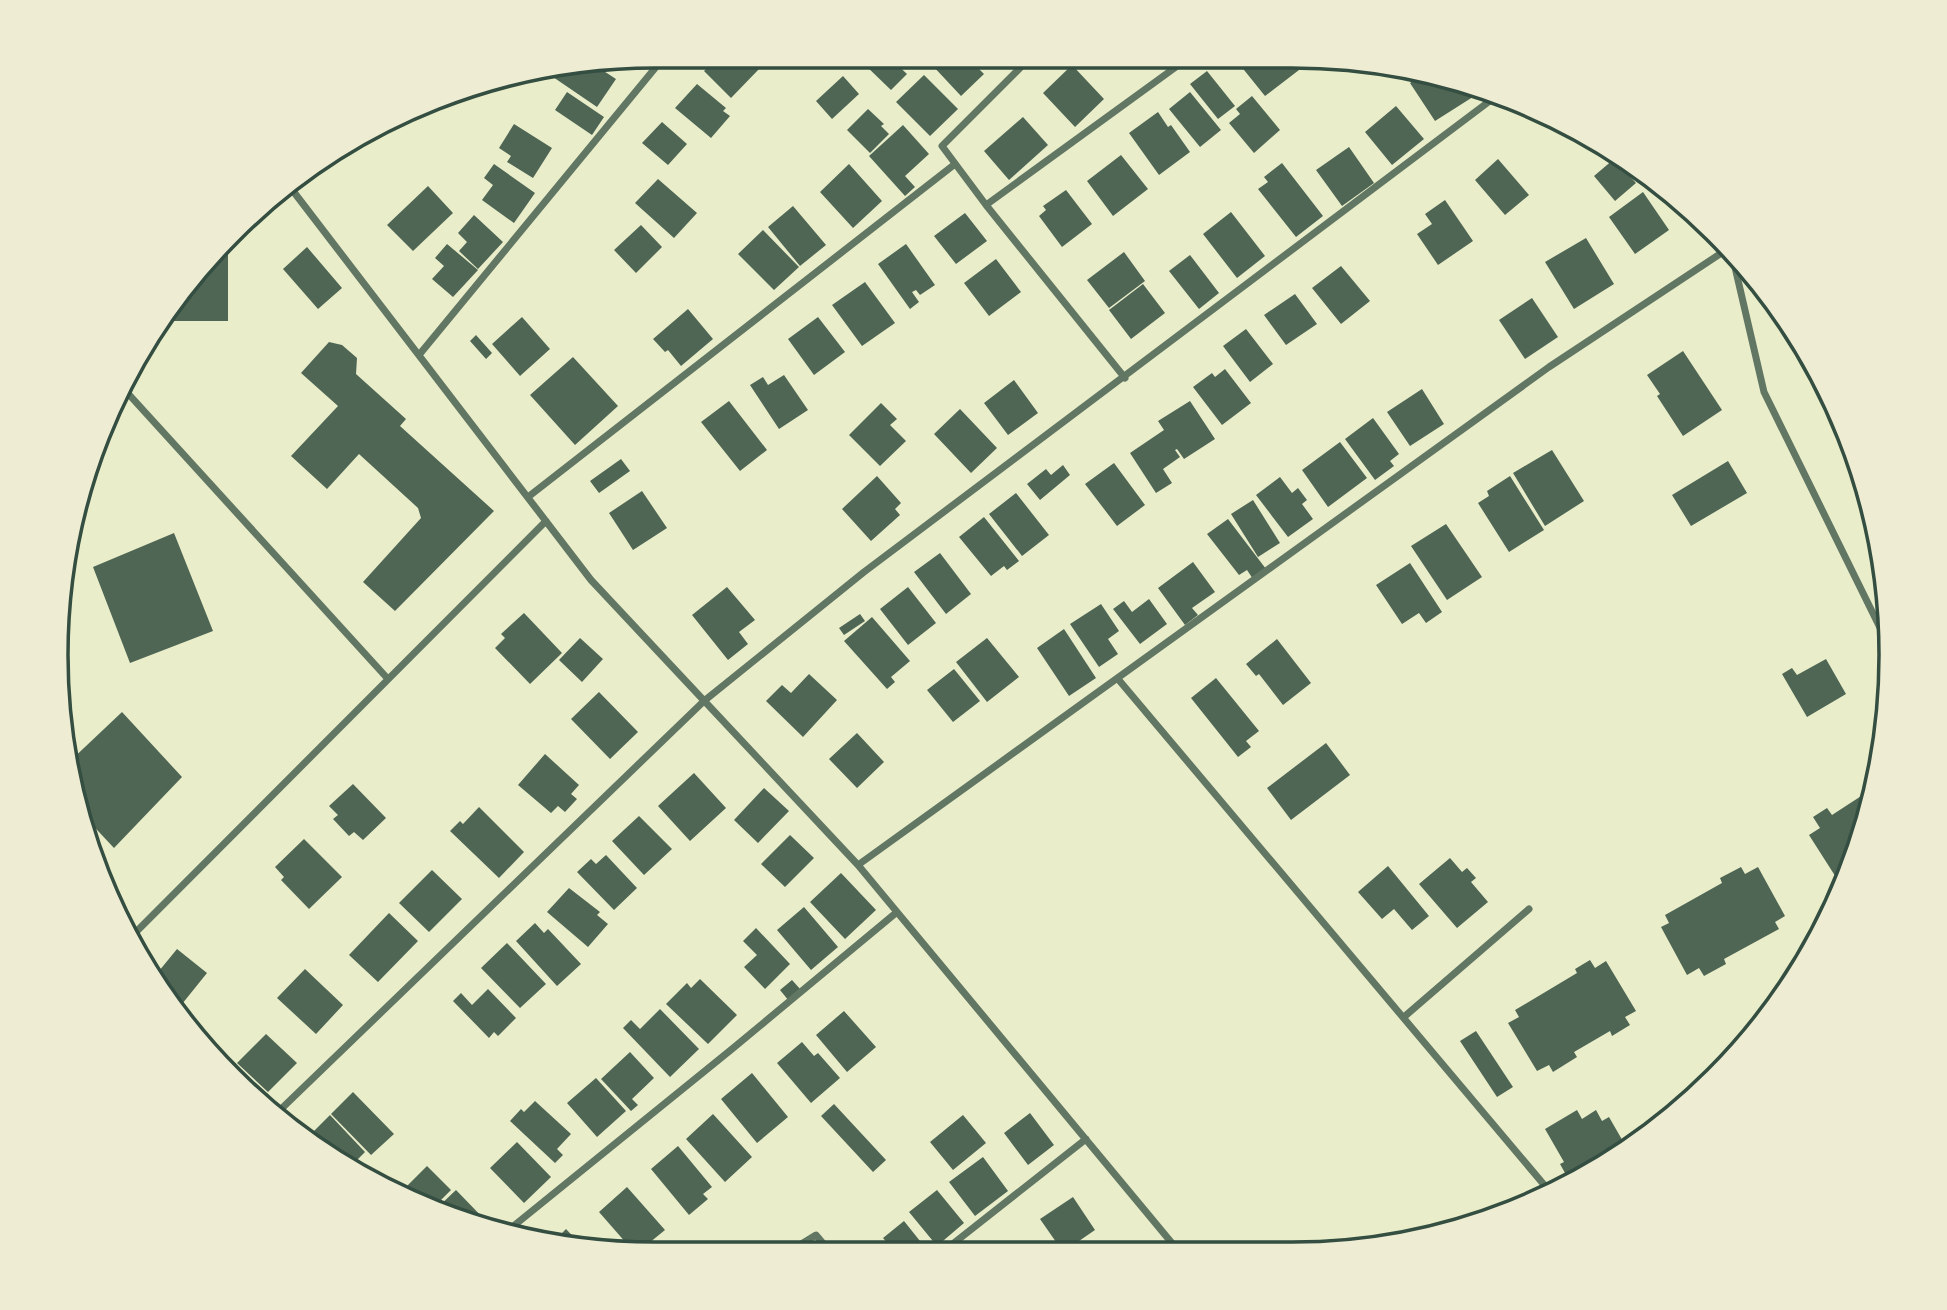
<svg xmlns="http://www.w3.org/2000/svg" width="1947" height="1310" font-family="Quicksand,sans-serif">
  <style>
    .building { fill: #4f6655 }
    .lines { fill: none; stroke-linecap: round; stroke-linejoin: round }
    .minor { stroke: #617663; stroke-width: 7 }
    .rim { fill: none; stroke: #344e41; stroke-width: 3.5 }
  </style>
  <rect width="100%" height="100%" fill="#e9edc9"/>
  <path class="building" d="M719,56H748L760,68L731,98L704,71Z
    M870,56H877L885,64L891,59L907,74L891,90L863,63Z
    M942,56H966L984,74L961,96L932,65Z
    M981,56H1002L991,67Z
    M1129,56H1149L1137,66Z
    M1241,56H1288L1299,70L1265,96L1236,60Z
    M1072,65L1104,99L1075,127L1043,93Z
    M596,66L616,79L597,107L553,77L556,72L578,69L582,71L585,68Z
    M1207,71L1235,106L1218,119L1190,84Z
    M1422,72L1472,89L1476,95L1435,121L1410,83L1423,74Z
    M924,75L958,109L930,136L896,102Z
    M843,76L859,94L832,119L816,101Z
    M697,84L726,108L723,111L730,116L711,138L675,108Z
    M567,92L604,117L592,135L555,110Z
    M1190,92L1221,130L1200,147L1169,109Z
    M1252,96L1280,130L1254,153L1229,123L1240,114L1236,109Z
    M1396,106L1424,139L1392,165L1365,132Z
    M868,109L884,124L881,126L889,134L870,153L847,130Z
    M1158,112L1168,127L1171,125L1190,152L1159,175L1129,133Z
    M1023,117L1048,145L1009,180L984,151Z
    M662,122L687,144L668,165L642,143Z
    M514,124L552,148L533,178L507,162L511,156L499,148Z
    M903,125L929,154L905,176L915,187L905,196L869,156Z
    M1349,147L1374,183L1342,206L1316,170Z
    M1121,155L1148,189L1113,216L1087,181Z
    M1498,159L1529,195L1505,215L1475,180Z
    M1614,159L1636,183L1615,201L1594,176Z
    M1282,163L1323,216L1296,237L1258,189L1268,182L1264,177Z
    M494,164L535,193L514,223L482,200L493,185L484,178Z
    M849,164L882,201L853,228L820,192Z
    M658,179L697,213L674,238L635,203Z
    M428,186L453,213L413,251L387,225Z
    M1066,190L1092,224L1062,247L1039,216L1046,210L1043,206Z
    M1643,192L1669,230L1635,254L1609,217Z
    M1445,200L1473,241L1438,265L1417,234L1432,224L1425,214Z
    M793,206L826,245L800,266L768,227Z
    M1231,212L1265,256L1237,278L1203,234Z
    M965,213L987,241L956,264L934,236Z
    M474,215L503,242L478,269L459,251L467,242L458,233Z
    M641,225L662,247L636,273L614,250Z
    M763,230L799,267L774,290L738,254Z
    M1586,238L1614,284L1574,309L1545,262Z
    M447,244L478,270L453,297L432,279L444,266L435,258Z
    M906,244L935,285L920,295L916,290L912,292L919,302L910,309L878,264Z
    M228,245V321H171V306L180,290Z
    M307,247L342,288L318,309L283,269Z
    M1124,252L1145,281L1109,308L1087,280Z
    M1190,255L1219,293L1199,309L1169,271Z
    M996,259L1021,292L989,316L964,283Z
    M1341,266L1370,301L1341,324L1312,288Z
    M865,282L895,323L862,346L832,305Z
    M1143,284L1165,313L1131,339L1109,310Z
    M1295,294L1317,324L1286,345L1264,315Z
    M1532,298L1558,337L1525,359L1499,320Z
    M688,309L713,339L681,366L668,350L665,352L653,339Z
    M522,317L550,349L520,376L492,344Z
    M818,317L845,352L814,375L788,339Z
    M1246,329L1273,364L1250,382L1223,346Z
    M476,335L492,353L486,359L470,341Z
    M329,342L342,345L357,358L356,374L406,419L400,426L494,511L395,611L363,582L421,518L418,508L359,454L327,489L291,456L338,406L301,373Z
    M1683,351L1722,410L1683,436L1657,396L1660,394L1647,375Z
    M573,357L618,406L575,445L530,395Z
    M1225,369L1251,403L1222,425L1193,387L1212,373L1215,377Z
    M784,375L808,410L779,429L750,385L763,377L768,385Z
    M1014,380L1038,413L1008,435L984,403Z
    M1422,389L1444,424L1410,446L1387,412Z
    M729,401L767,450L740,471L701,422Z
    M1190,401L1215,439L1184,459L1177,449L1175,450L1180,457L1163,469L1172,483L1156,493L1130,453L1164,430L1158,421Z
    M881,403L897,419L890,425L906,441L880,466L849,435Z
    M960,409L997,448L971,473L934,434Z
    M1373,418L1399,454L1390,461L1394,466L1375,480L1345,439Z
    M1340,442L1367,478L1328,507L1302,470Z
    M1552,450L1584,501L1545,526L1513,473Z
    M621,459L630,471L599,493L590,481Z
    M1728,461L1747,493L1691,526L1672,495Z
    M1114,463L1145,505L1117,526L1085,484Z
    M1063,465L1070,475L1040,500L1027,484L1046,469L1051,475Z
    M877,476L901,503L895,509L900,515L871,541L842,509Z
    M1510,476L1544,530L1509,552L1478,503L1489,496L1487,491Z
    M1280,477L1292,493L1298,488L1307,500L1302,504L1313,519L1288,537L1256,495Z
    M642,491L667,528L633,550L609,513Z
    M1016,493L1049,535L1022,556L989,514Z
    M1253,500L1280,543L1258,557L1231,514Z
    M984,517L1019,561L1007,570L1004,566L991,576L959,537Z
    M1228,519L1266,569L1253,579L1247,570L1239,575L1207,534Z
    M1446,524L1482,577L1447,600L1411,546Z
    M174,533L213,631L130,663L93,567Z
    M940,553L971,594L946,614L914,572Z
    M1193,562L1215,592L1192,608L1198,615L1185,625L1158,588Z
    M1410,563L1442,612L1426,623L1419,613L1402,624L1376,585Z
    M727,587L755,620L739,632L748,644L728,660L692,615Z
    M908,587L936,623L908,645L880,609Z
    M1149,599L1167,624L1140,644L1113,609L1124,601L1132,612Z
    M1101,604L1119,631L1108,639L1118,654L1099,667L1070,624Z
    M524,613L562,653L530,684L495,648L505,638L501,634Z
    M860,614L865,621L844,635L839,628Z
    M872,617L910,661L891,677L895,682L887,689L844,641Z
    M1064,629L1096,678L1069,696L1037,648Z
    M580,638L603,659L582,682L559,660Z
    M987,638L1019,677L987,702L956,662Z
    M1277,639L1311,683L1283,705L1259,674L1256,676L1246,664Z
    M1826,659L1846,694L1807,717L1782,674L1792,668L1797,675Z
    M954,669L980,701L953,722L927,690Z
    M809,674L837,700L803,737L766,701L782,685L791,693Z
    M1216,678L1259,731L1246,741L1251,747L1238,757L1191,698Z
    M599,692L638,732L610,759L571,719Z
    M122,712L182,777L114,848L84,816L68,772L67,764Z
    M857,733L884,762L857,788L829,759Z
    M1326,743L1350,775L1291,820L1267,788Z
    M545,754L579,785L571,794L577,799L565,812L558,806L551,813L518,785Z
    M694,773L726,808L690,841L658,806Z
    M353,784L386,818L363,840L354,832L349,836L333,819L338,815L329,806Z
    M1875,787L1848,877L1839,882L1809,835L1820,828L1813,817L1827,808L1832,815Z
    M764,788L789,811L758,843L734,820Z
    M479,807L524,852L499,878L450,831L460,821L463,824Z
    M639,816L672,849L644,875L612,841Z
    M790,835L814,858L785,887L761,864Z
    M304,839L342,877L309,909L281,880L284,877L275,867Z
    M606,855L637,888L614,910L577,872L591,859L596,864Z
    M1450,858L1462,872L1467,868L1476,878L1471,882L1488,902L1457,928L1419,884Z
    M1388,866L1429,916L1412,930L1394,909L1382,919L1358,892Z
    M1741,867L1745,874L1758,867L1785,916L1775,922L1779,929L1724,959L1726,964L1704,976L1699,968L1687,975L1661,927L1669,923L1665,915L1722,883L1720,878Z
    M432,870L462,899L429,932L399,903Z
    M841,873L876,910L845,939L810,902Z
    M569,888L600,912L597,915L608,924L588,947L547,912Z
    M804,907L838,947L811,970L777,930Z
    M389,913L418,941L378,982L349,955Z
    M535,923L544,933L548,929L581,964L557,986L516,941Z
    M756,928L790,964L765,989L744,967L757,955L743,941Z
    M507,943L546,984L520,1008L481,968Z
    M177,949L207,973L178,1009L149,971L153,966L159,971Z
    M1590,960L1595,968L1606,961L1636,1011L1625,1017L1630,1025L1612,1036L1610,1031L1574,1052L1577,1057L1553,1072L1549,1065L1537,1071L1508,1023L1519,1017L1515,1010L1577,973L1575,969Z
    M305,969L343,1005L316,1034L277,998Z
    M700,979L737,1015L708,1044L666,1004L687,983L691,988Z
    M792,980L801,990L789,1001L780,990Z
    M488,989L516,1018L498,1036L494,1032L489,1038L453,1001L461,993L472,1005Z
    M660,1009L699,1049L670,1077L623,1028L631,1020L640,1029Z
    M844,1011L876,1047L847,1072L816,1035Z
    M1476,1031L1513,1087L1497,1097L1460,1041Z
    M266,1034L297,1063L268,1092L237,1063Z
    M802,1042L814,1056L818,1053L840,1078L811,1103L777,1063Z
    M630,1052L654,1078L632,1099L638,1105L631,1111L601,1079Z
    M752,1073L788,1117L757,1143L721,1099Z
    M596,1078L626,1111L597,1137L567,1103Z
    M353,1092L394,1134L371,1155L331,1114Z
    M535,1101L571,1134L557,1149L563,1155L555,1163L510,1121L521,1109L524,1112Z
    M834,1104L886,1160L873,1172L821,1116Z
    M1577,1110L1582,1119L1596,1110L1602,1121L1609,1117L1628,1150L1570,1182L1560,1164L1564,1162L1545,1129Z
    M1030,1113L1054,1145L1028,1165L1004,1133Z
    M713,1114L752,1157L725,1182L686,1139Z
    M330,1115L365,1152L352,1165L310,1135Z
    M963,1115L986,1143L953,1170L930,1142Z
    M517,1142L551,1177L524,1203L490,1168Z
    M678,1146L712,1187L703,1194L708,1199L689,1215L651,1169Z
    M983,1157L1008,1191L975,1216L949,1182Z
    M427,1166L451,1190L434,1207L398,1195Z
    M627,1187L665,1230L638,1252H634L599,1212Z
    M456,1190L488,1223L486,1225L437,1208Z
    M937,1190L964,1223L937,1246L909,1212Z
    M1073,1197L1095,1230L1063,1252L1040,1219Z
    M904,1221L924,1246L914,1254H879L878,1252L888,1244L883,1238Z
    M566,1229L583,1247L551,1244Z"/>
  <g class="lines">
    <path class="minor" d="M764,56L774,64
      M1020,68L942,146L986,205L1125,378
      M290,187L591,580L858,865L1181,1254
      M986,205L1191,56
      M1731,250L1764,392L1891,650
      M419,355L665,56
      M123,388L388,679
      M528,497L955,164
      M1118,679L1551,1193
      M858,865L1549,367L1729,248
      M130,938L546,521
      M1404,1017L1529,909
      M278,1112L704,701L864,572L1495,97
      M506,1232L732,1049L897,912
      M785,1254L816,1235L832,1254
      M940,1254L1086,1139"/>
  </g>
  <path d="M0 0H1947V1310H0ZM655 68H1292A587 587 0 0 1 1879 655V655A587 587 0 0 1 1292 1242H655A587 587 0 0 1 68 655V655A587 587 0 0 1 655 68Z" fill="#eeecd3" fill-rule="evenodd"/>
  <path class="rim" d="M655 68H1292A587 587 0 0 1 1879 655V655A587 587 0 0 1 1292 1242H655A587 587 0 0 1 68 655V655A587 587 0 0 1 655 68Z"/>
</svg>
